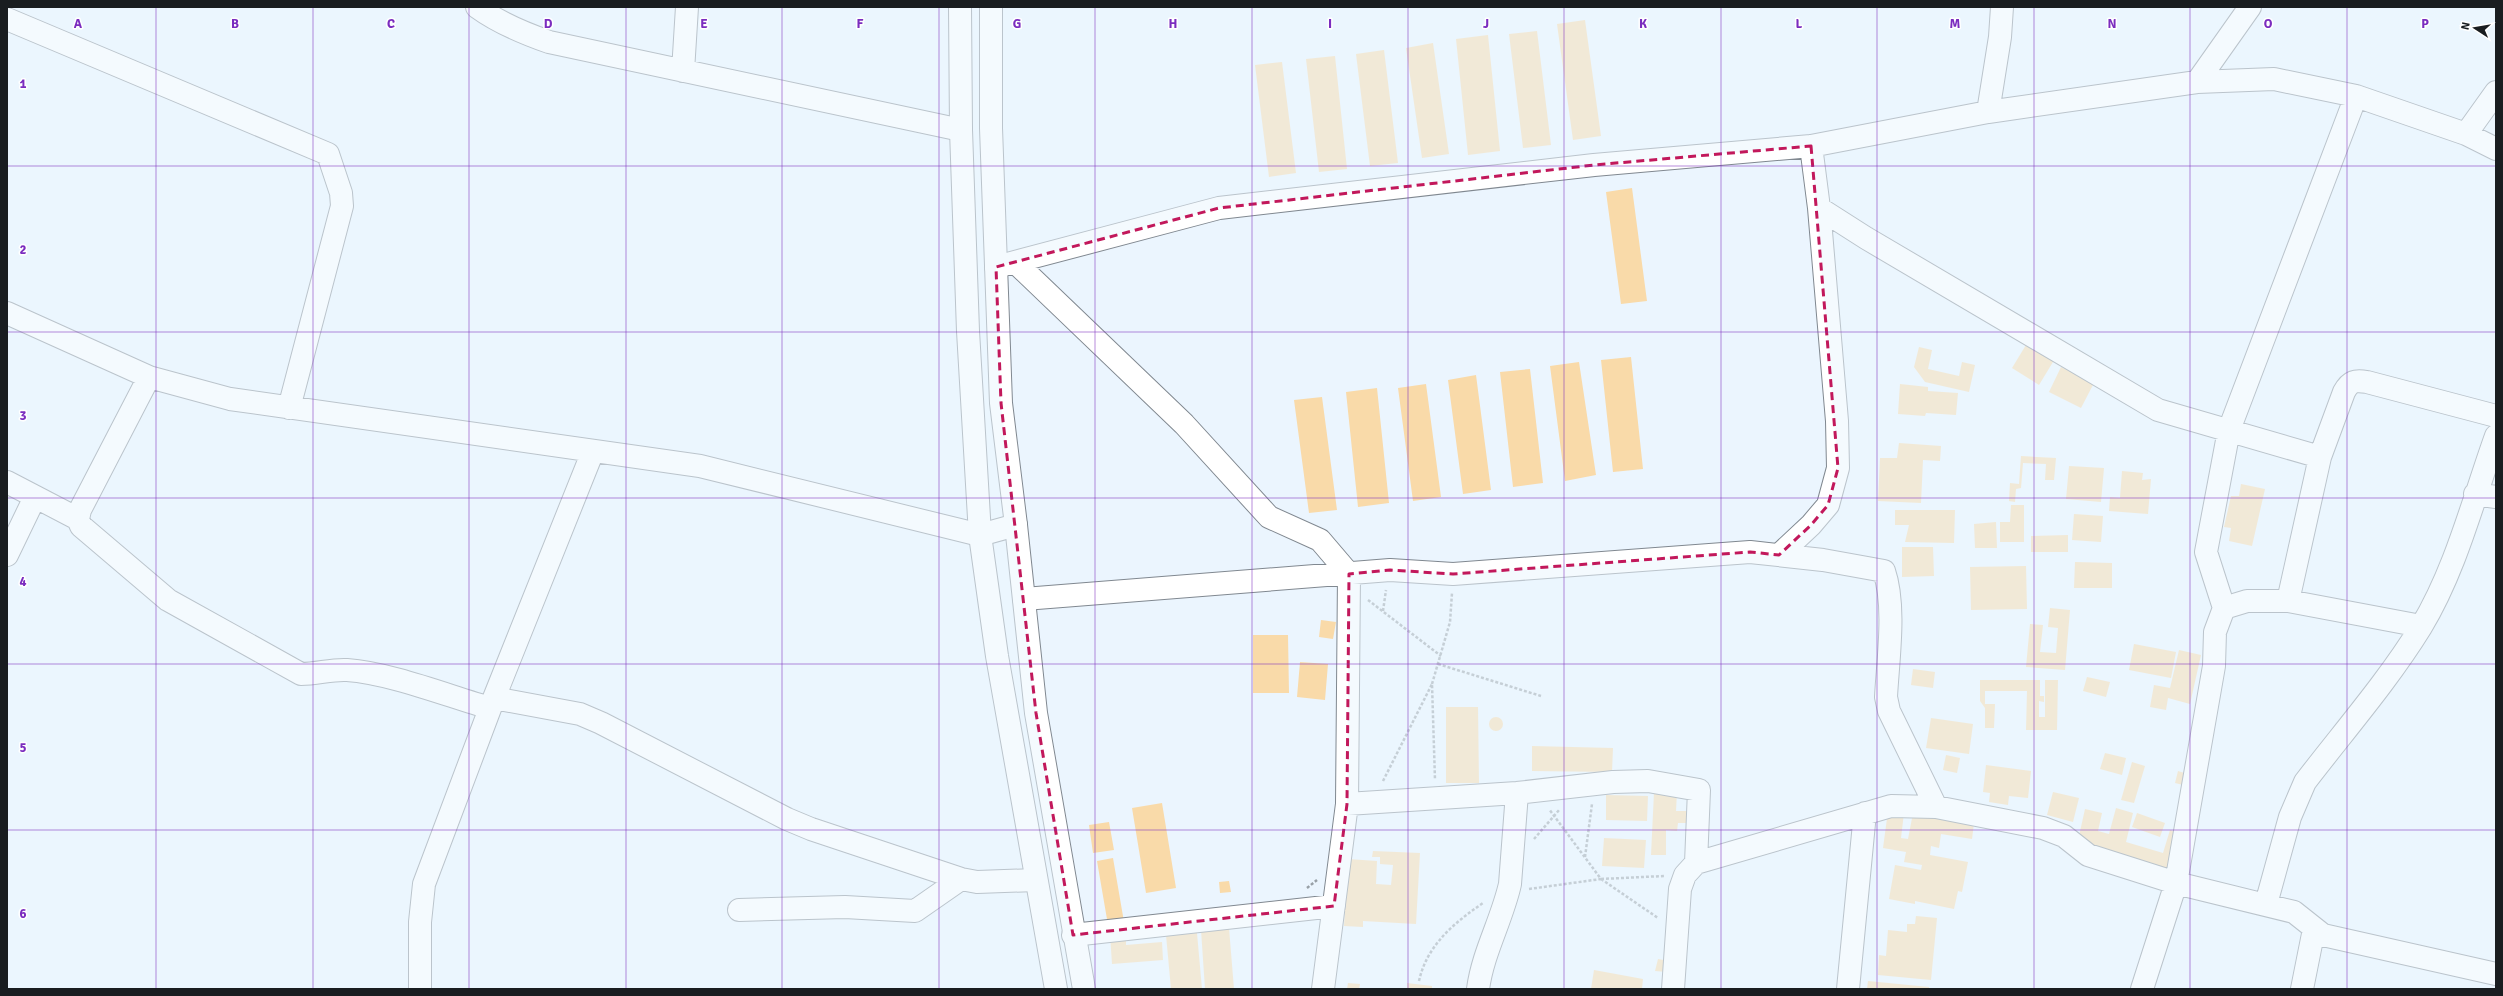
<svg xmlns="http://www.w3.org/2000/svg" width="2503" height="996" font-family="Signika,sans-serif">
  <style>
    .building { fill: #f9daa9 }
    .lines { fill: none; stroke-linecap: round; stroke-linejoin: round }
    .minor-casing { stroke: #808890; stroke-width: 24 }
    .major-casing { stroke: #808890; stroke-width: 24 }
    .path { stroke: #98a0a7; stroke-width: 2.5; stroke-dasharray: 3 2; stroke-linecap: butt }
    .minor { stroke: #fff; stroke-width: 22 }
    .major { stroke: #fff; stroke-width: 22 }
    .marked { fill: none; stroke: #c2185b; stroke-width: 3; stroke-dasharray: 8 5; stroke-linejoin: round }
    .grid { fill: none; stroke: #7b2cbf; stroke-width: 1; stroke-opacity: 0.55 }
    .grid-label { font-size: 13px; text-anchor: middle; font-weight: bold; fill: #7b2cbf; stroke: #fff; stroke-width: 3; stroke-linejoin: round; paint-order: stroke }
  </style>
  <rect width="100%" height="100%" fill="#ebf5fe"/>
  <path class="building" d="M1585,20L1601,136L1573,140L1557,24Z
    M1537,31L1551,145L1523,148L1509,34Z
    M1488,35L1500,151L1468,155L1456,39Z
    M1433,43L1449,154L1422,158L1406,48Z
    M1384,50L1398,163L1370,166L1356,54Z
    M1335,56L1347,169L1319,172L1306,59Z
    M1282,62L1296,173L1269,177L1255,65Z
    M1632,188L1647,301L1621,304L1606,192Z
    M2029,340L2056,357L2039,385L2012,368Z
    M1919,347L1932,350L1928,369L1959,376L1962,362L1975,365L1969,392L1925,382L1914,367Z
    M1631,357L1643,469L1613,472L1601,360Z
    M1579,362L1596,475L1565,481L1550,366Z
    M2061,367L2094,383L2081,408L2049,392Z
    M1530,369L1543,483L1513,487L1500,372Z
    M1476,375L1491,490L1463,494L1448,380Z
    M1426,384L1441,497L1413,501L1398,388Z
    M1900,384L1928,387V391L1958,393L1956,415L1926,413L1925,416L1898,414Z
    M1377,388L1389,503L1358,507L1346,392Z
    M1322,397L1337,510L1309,513L1294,400Z
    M1899,443L1941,446L1940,461L1923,460L1921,503L1878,501L1880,458H1897Z
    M2021,456L2056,458L2054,480H2045L2046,464L2023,463L2021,488L2016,489L2015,502L2009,501L2010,483L2019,484Z
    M2069,466L2104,468L2101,502L2066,499Z
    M2122,471L2143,473L2142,480L2151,479L2148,514L2109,511L2110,497L2120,498Z
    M2241,484L2265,489L2252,546L2229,541L2231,528L2224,527L2231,496H2239Z
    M2011,505H2024V542H2000V522H2010Z
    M1895,510H1955L1954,543L1905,542L1909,525H1895Z
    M2074,514L2103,516L2101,542L2072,540Z
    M1996,522L1997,548H1975L1974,524Z
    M2068,535V552H2031V536Z
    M1902,547H1933L1934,576L1902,577Z
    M2075,562L2112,563V588H2074Z
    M2026,566L2027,609L1971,610L1970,567Z
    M2050,608L2070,610L2065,670L2026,667L2030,624L2043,625L2040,652L2056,653L2058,628L2048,627Z
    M1321,620L1336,622L1333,639L1319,637Z
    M1253,635H1288L1289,693H1253Z
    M2134,644L2176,652L2171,678L2129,670Z
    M2179,650L2201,655L2190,704L2168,698L2166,710L2150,707L2154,685L2170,688Z
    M1300,662L1328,664L1325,700L1297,697Z
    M1913,669L1935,672L1933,688L1911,685Z
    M2087,677L2110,682L2106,697L2083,691Z
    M1980,680H2040V696H2044V702L2039,701V717H2045V680H2058L2057,730H2026L2027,691H1985V704H1995L1994,728H1985V708L1980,701Z
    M1446,707H1478L1479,783H1446Z
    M1489 724a7 7 0 1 1 14 0a7 7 0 1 1-14 0Z
    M1931,718L1973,724L1969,754L1926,748Z
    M1532,746L1613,748L1612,772L1532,771Z
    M2105,753L2126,758L2122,775L2100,769Z
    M1946,755L1960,758L1957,773L1943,770Z
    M2132,762L2145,766L2134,803L2121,800Z
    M1986,765L2031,771L2028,798L2009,796L2008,805L1989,802L1990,793L1983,792Z
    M2178,771L2194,776L2191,787L2175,783Z
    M1654,792H1677L1676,811H1688L1687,823H1678L1677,831L1666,830V855H1651Z
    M2053,792L2079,798L2073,822L2047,815Z
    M1606,795L1648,796L1647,821L1606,820Z
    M1162,803L1176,888L1146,893L1132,808Z
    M2116,808L2133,813L2126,842L2163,853L2170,830L2180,833L2169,870L2077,845L2085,809L2102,813L2098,831L2109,834Z
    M1888,811L1904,813L1901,838L1908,839L1913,813L1974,823L1972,839L1941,834L1939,848L1931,846L1930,855L1968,862L1962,892L1958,891L1954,909L1915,901V904L1889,899L1895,865L1921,870L1922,865L1904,862L1906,852L1883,848Z
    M2137,813L2165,823L2160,837L2132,827Z
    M1109,822L1114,850L1093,853L1089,825Z
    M1604,838L1646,840L1644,868L1602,866Z
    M1373,851L1420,853L1416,924L1363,921V927L1344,926L1348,859L1377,861L1376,884L1391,885L1393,865L1380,864V857H1372Z
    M1113,858L1124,922L1108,925L1097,861Z
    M1229,881L1231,892L1220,893L1219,882Z
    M1916,916L1937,918L1931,980L1878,975L1879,955L1886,956L1888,930L1907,932V924H1915Z
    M1229,928L1234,989H1205L1201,930Z
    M1126,933V945L1162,942L1163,960L1112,964L1110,934Z
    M1197,933L1202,989H1171L1166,935Z
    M1658,959L1669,961L1667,972L1655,971Z
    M1594,970L1643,979L1642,989H1591Z
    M1868,981L1929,987V989H1867Z
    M1348,983L1360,984L1359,989H1347Z
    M1407,983L1432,986V989H1407Z"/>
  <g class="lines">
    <g class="minor-casing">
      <path id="minor" d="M477,7C499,23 523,33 549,42L961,130
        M7,19L328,154L341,193L342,206L289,408
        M683,71L687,7
        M2197,82L2250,7
        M1988,112L2000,37L2002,7
        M2466,134L2496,92
        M1811,146L1819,208L1866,238L2158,410L2320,457
        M1016,263L1184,424L1269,517L1320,540L1349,574L1347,804L1323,989
        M996,267L1219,208L1594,165L1811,146L1988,112L2197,82L2274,79L2356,96L2466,134L2496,149
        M7,313L149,377L230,399L700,466L980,535L1016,525
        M149,377L80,510L78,519L81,526L168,600L301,674C317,674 332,669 347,670C390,673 448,696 490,708
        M7,482L78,519
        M2475,494L2496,497
        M7,555L35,497
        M1779,555L1811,525L1828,505L1838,468L1837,421L1819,208
        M1024,599L1390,570L1453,574L1750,552L1823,560L1884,571C1896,606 1888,659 1886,697L1889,711L1936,807
        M2288,601L2320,457L2344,392C2350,381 2355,380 2367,382L2496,416
        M2224,608L2206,552L2229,430L2356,96
        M494,698L580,714L601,723L787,819L811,829L961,879L977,882L1036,880
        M1347,804L1517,793L1613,782L1648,781L1699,790L1696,863
        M2266,904L2290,817L2305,782C2344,731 2387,682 2421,627C2456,569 2473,500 2496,436
        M739,910L845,907L915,911L961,879
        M1073,935L1334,906
        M420,989V922L424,884L494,698L593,451
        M1478,989C1483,952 1502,920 1510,884L1517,793
        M1673,989L1680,889L1685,875L1696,863L1891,806L1936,807L2043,828L2064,836L2088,855L2176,883L2294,912L2323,935L2496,974
        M1848,989L1865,813
        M2142,989L2176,883L2214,666L2215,632L2224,608L2247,601H2288L2421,626
        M2302,989L2314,929"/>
    </g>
    <g class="major-casing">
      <path id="major" d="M960,7L961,130L968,331L980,535L997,656L1056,989
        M991,7V128L1001,403L1016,525L1036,713L1084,989"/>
    </g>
    <path class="path" d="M1368,600L1441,656
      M1383,611L1386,590
      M1438,664L1541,696
      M1432,684L1450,622L1452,593
      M1383,781L1432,684L1435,780
      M1534,839L1560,809
      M1585,857L1592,804
      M1601,879L1658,918
      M1601,879L1664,876
      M1307,888L1317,880
      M1529,889L1601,879L1549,809
      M1419,981C1427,945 1454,923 1483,903"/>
    <use href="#minor" class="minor"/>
    <use href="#major" class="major"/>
  </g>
  <path d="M0 0H2503V996H0ZM1811,146L1838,468L1828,505L1811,525L1779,555L1750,552L1453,574L1390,570L1349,574L1347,804L1334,906L1073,935L1036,713L1001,403L996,267L1219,208L1594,165Z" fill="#ebf5fe" fill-opacity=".55" fill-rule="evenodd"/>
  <path class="marked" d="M1811,146L1838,468L1828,505L1811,525L1779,555L1750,552L1453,574L1390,570L1349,574L1347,804L1334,906L1073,935L1036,713L1001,403L996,267L1219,208L1594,165Z"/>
  <path class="grid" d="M156,7V989M313,7V989M469,7V989M626,7V989M782,7V989M939,7V989M1095,7V989M1252,7V989M1408,7V989M1564,7V989M1721,7V989M1877,7V989M2034,7V989M2190,7V989M2347,7V989M7,166H2496M7,332H2496M7,498H2496M7,664H2496M7,830H2496"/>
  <g class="grid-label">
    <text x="78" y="28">A</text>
    <text x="235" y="28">B</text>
    <text x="391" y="28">C</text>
    <text x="548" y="28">D</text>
    <text x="704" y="28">E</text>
    <text x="860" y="28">F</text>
    <text x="1017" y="28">G</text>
    <text x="1173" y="28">H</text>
    <text x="1330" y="28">I</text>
    <text x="1486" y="28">J</text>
    <text x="1643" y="28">K</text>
    <text x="1799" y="28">L</text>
    <text x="1955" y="28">M</text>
    <text x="2112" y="28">N</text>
    <text x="2268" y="28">O</text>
    <text x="2425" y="28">P</text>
    <text x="23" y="88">1</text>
    <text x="23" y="254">2</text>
    <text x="23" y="420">3</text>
    <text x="23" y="586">4</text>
    <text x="23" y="752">5</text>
    <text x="23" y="918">6</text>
  </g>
  <rect width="2503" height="996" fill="none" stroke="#191d20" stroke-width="16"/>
  <g transform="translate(2475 28) rotate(282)" stroke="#ffffff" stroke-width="3" paint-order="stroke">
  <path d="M0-3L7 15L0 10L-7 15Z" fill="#191d20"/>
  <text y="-6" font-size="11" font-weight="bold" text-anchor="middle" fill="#191d20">N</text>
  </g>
</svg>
